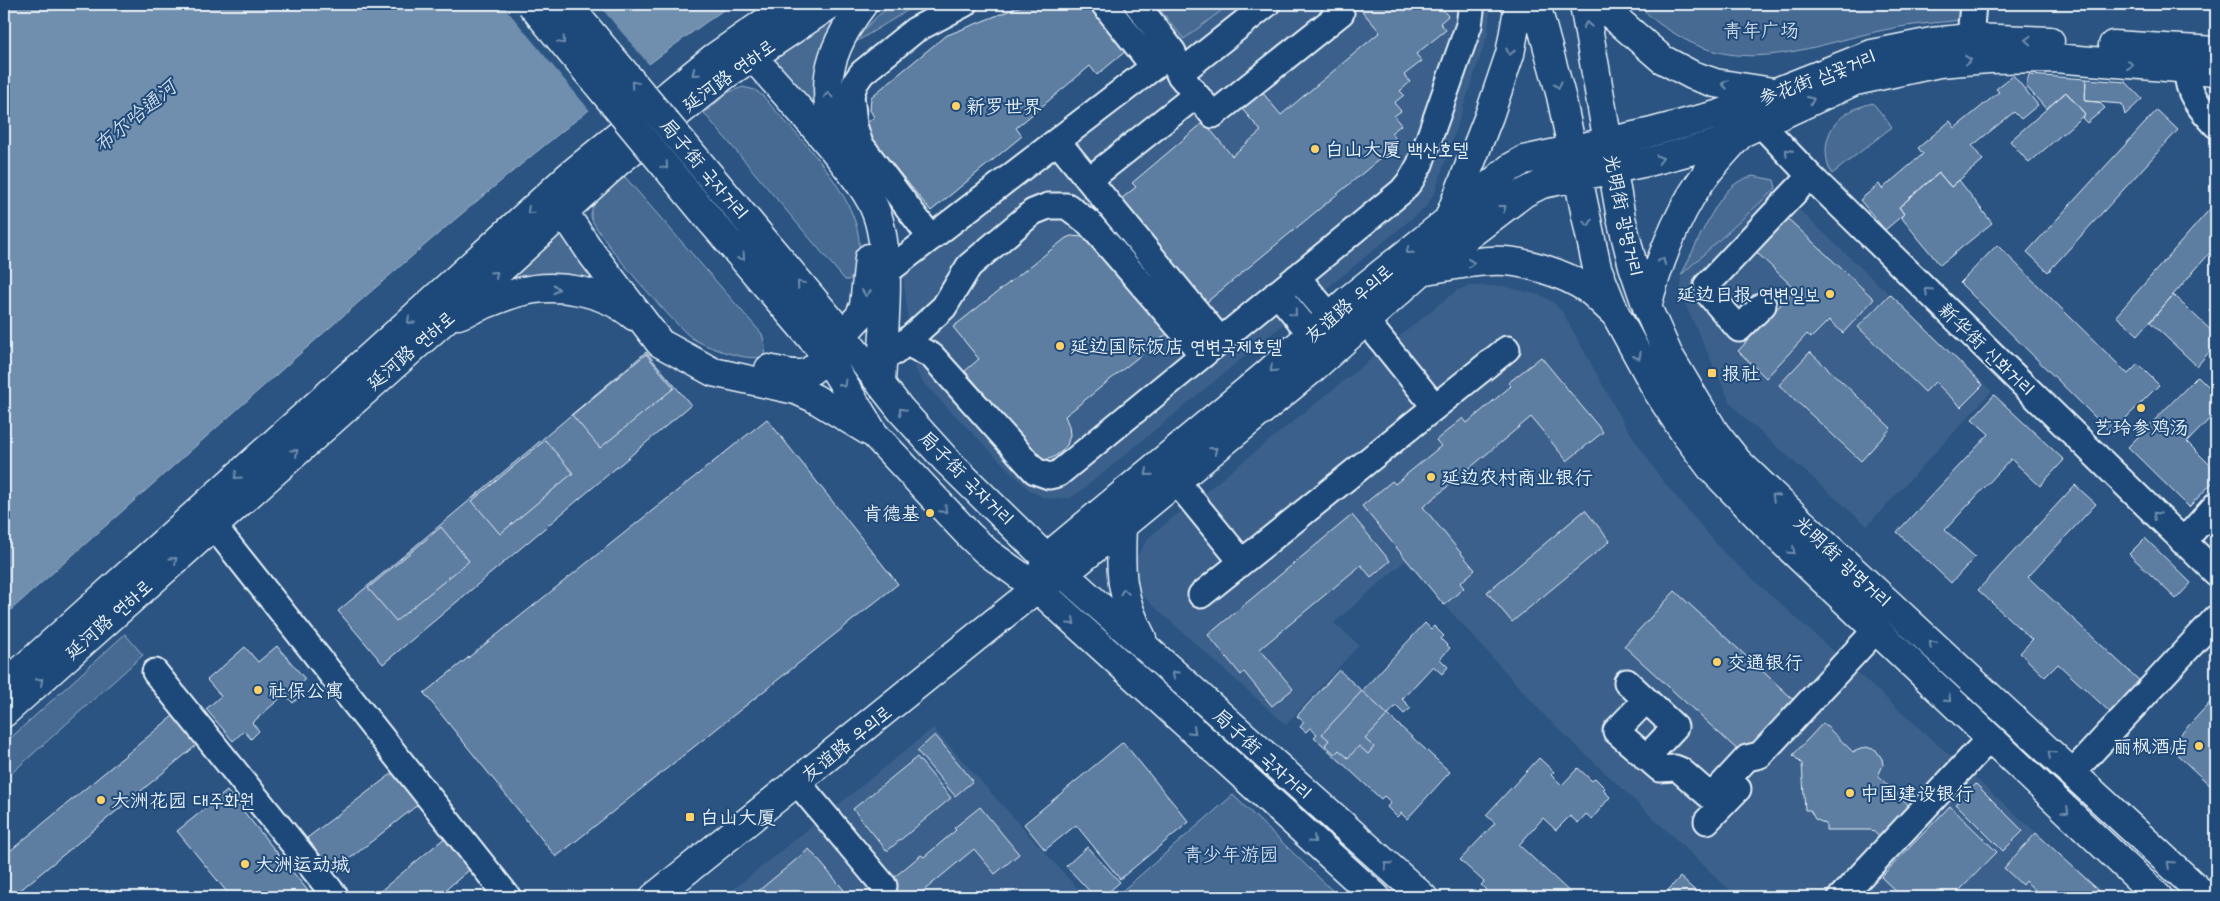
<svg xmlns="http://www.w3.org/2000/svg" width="2220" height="901" font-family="'Comic Neue','LXGW WenKai TC','Poor Story',sans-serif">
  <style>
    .built { fill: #3a608b }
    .green { fill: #476b93; stroke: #98aec6 }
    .water { fill: #708ead; stroke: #a0b6cb }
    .pier { fill: #2b5482 }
    .building { fill: #5d7da1; stroke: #e8f1f8 }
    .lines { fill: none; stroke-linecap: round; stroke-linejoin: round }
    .minor-casing { stroke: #e8f1f8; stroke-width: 29 }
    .major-casing { stroke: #e8f1f8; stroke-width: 31 }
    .minor { stroke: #1f4a7a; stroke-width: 25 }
    .major { stroke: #1f4a7a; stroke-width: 28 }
    .major-bridge-casing { stroke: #e8f1f8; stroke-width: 31; stroke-linecap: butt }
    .major-bridge { stroke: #1f4a7a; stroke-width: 28 }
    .oneway { stroke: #6f8dac }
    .poi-dot { fill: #ffd166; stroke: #1f4a7a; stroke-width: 2 }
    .labels { text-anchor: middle; stroke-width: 4; stroke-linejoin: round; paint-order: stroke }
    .park-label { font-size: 19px; fill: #d0dde9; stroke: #1f4a7a }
    .street-label { font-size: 19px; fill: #e8f1f8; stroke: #1f4a7a }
    .poi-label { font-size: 19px; fill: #e8f1f8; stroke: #1f4a7a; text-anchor: start }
    .water-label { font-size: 20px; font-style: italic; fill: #d0dde9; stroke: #1f4a7a }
  </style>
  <rect width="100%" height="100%" fill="#2b5482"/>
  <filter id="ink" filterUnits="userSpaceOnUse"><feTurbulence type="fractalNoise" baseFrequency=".02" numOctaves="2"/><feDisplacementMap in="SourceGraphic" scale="10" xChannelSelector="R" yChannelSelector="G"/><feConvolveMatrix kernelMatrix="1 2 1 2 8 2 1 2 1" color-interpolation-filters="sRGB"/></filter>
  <g filter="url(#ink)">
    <path class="built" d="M1128,4H1156L1184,39L1230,4H1491L1488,34L1435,192L1426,207L1081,491L1070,498L1054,499L1042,497L1029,490L925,385L918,375L913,364L903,275L1164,48Z
      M1776,188L1992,391L1867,526L1741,415L1730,402L1681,295V275Z
      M1470,286H1504L1543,296L1554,303L1563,313L1625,425L1662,480L1726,555L2108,897H1737L1546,717L1405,561L1334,623L1359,645L1286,725L1139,593L1134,579L1135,559L1149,537L1457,290Z
      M933,728L1085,897H724Z"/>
    <path class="green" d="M895,4H918L856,42C866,26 878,13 895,4Z
      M1156,4H1230L1184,39Z
      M1639,4H1962L1961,20C1937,23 1913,24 1889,29C1817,43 1746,78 1677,35C1662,26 1649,18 1639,4Z
      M844,13L822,121L769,62Z
      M743,87L755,90L763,96C796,136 870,203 858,259C856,267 855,274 849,280H845L704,113L729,92Z
      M1873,103L1892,127L1832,174C1827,166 1827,161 1826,152C1826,123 1847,109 1873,103Z
      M1753,176L1774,180L1776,188L1681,275C1694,251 1714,199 1735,184C1740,180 1746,178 1753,176Z
      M625,177L762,334L765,345L764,356C750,363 705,347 692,338C677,327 591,231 591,216C590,200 615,186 625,177Z
      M560,235L579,252L615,297L500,291Z
      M125,634L143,655L4,780V744Z
      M1233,795L1339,897H1115Z"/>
    <path class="water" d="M4,4H732C578,111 435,235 294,359C197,445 100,531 4,616Z"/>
    <path class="pier" d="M502,4H598L650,66L591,112Z"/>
    <path class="building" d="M1026,4H1097L1132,46L1097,75L1090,66L1016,128L1022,136L931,211L862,127L874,117L870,110L871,97L945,36Z
      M1356,4H1450L1443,10L1448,16L1440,23L1446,30L1416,54L1422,61L1404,75L1410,82L1400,91L1404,95L1394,103L1401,111L1394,116L1401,125L1391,133L1399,143L1202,306L1116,203L1136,187L1132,183L1204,122L1232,156L1261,131L1236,102L1257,86L1281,115L1380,32Z
      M2013,75L2038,105L2021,119L2014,112L1972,146L1983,160L1951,187L1939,173L1899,207L1904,214L1885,230L1860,200L1879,184L1882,189L1923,154L1918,148L1950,121L1955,128L1999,92L1996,89Z
      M2029,75L2086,79L2085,101L2099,102L2105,108L2087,123L2082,118L2085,114L2066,92L2046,109L2026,86Z
      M2086,79L2126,82L2142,99L2125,115L2122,104L2085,101Z
      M2066,92L2085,114L2029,163L2010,141Z
      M2157,110L2178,130L2048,272L2027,252Z
      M1939,173L1951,187L1959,180L1992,223L1940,265L1901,217L1904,214L1899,207Z
      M2216,202V246L2138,335L2116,316Z
      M1785,216L1874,299L1843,333L1829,320L1811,338L1807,334L1766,378L1738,351L1795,289L1754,250Z
      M1071,236L1082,237L1088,239L1167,334L1065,416L1069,426L1070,435L1067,445L1061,452L1052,458L1043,460L1033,459L1013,430L1014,428L965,371L979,359L953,327L1066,238Z
      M1997,245L2128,374L2138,364L2159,385L2111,433L1960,283Z
      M1890,294L1983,385L1961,407L1935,382L1925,392L1858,327Z
      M2173,295L2216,335V344L2197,366L2150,322Z
      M2216,302V316L2209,310Z
      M646,352L691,405L383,664L338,611Z
      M1810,352L1891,428L1861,461L1779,385Z
      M646,354L674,388L600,448L572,415Z
      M1541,357L1603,432L1567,461L1531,417L1423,507L1475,570L1460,583L1464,588L1444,605L1362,506L1392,481L1395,484L1441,446L1436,440L1463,418L1467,423L1511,386L1508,383Z
      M2198,376L2216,394V412L2187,442L2216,471V479L2189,507L2128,447Z
      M1994,395L2064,460L2040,486L2011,459L1945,530L1975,557L1951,583L1897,532L1989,434L1972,419Z
      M767,419L898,584L556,857L424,693Z
      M545,440L573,473L500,534L472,501Z
      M2075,485L2096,504L2028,577L2142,683L2112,714L2058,664L2045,677L2020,653L2032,640L1978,590Z
      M1585,510L1610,541L1512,622L1487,592Z
      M1352,515L1390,561L1371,577L1361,565L1260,649L1293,689L1272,706L1244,672L1241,675L1208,635Z
      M2216,520V535L2209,528Z
      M441,527L469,561L396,621L368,588Z
      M2145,538L2191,583L2176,599L2129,554Z
      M1675,591L1793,699L1743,755L1624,646Z
      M1425,623L1431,629L1434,626L1444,636L1441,639L1450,648L1440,659L1448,667L1442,674L1433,666L1402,699L1411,708L1404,714L1396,706L1365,739L1374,747L1368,754L1359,746L1348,758L1339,750L1335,754L1325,745L1329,740L1322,734Z
      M277,646L305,679L297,687L303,694L293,703L285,694L252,723L259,731L251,739L244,731L233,741L206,709L221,696L207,680L245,647L258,662Z
      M1339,670L1450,772L1407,819L1401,813L1397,817L1387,807L1391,802L1384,796L1381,799L1314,737L1317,734L1310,728L1306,732L1300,727L1304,722L1297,716Z
      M2216,696V791L2169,747Z
      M174,715L198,744L12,897H4V856Z
      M1823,723L1853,752L1866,747L1876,750L1882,759L1883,765L1878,776L1916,812L1886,843L1872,830H1826V824L1815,819L1810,810H1805L1802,764L1793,755Z
      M935,735L973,781L955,796L917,751Z
      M1123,742L1189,822L1120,879L1076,825L1045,850L1024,824Z
      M917,757L951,798L887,851L853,809Z
      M1539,758L1554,772L1551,775L1562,785L1578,768L1592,781L1595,778L1605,788L1603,790L1610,797L1592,819L1586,814L1578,823L1570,816L1556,830L1543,818L1519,845L1575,897H1489L1483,893L1486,890L1481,885L1484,882L1460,860L1495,823L1486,815Z
      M394,772L420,803L333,872L307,838Z
      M1976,784L2023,831L2003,851L1956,804Z
      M227,791L313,897H231L177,831Z
      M1950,806L1997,852L1953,897H1902L1881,877Z
      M980,807L1019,854L995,874L974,849L916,897H870L921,855L924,857L956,830L954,828Z
      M2036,833L2106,897H2043L2025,881L2022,885L2004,868Z
      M447,836L473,867L437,897H373Z
      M1087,847L1120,882L1103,897H1095L1066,866Z
      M809,849L844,890L836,897H751Z
      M1680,877L1702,897H1662Z"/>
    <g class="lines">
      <g class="minor-casing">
        <path id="minor" d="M1104,4L1154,67
          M1137,4L1173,52L1179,74L1213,115L1341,13L1334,4
          M1970,38L1973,4
          M2187,70C2187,94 2200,108 2216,125
          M1179,74L1267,4
          M1760,123L1810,176L2216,573
          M1057,141L1220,340
          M1089,180L1196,95
          M931,238L860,144L854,125L851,95L855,83L862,73L915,30L964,4
          M885,273L1173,52
          M1297,277L1330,316
          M1277,293L1311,334
          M1763,305L1739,329L1708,293L1707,285L1810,176
          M1366,321L1435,407
          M905,342L932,356L1035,471L1049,476L1058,474L1402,191L1411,180L1420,164L1469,25L1472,4
          M895,352L944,307L969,266L1033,212L1048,206H1067L1089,223L1203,355
          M1176,481L1242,562
          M213,525L508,897
          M2183,542L2216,505
          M1201,595L1507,349
          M155,672L336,897
          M1627,682L1675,727L1646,758
          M1646,700L1616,731L1660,769L1675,768L1680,770L1711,797L1747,758L1760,755L1876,630
          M2072,773L2216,618
          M797,782L884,886
          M1707,821L1738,789
          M1841,897L1990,738"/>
      </g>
      <g class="major-casing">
        <path id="major" d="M1536,4L1561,96L1597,268L1615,313L1658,392L1686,435L1711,468L1778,537L2158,897
          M1584,4L1621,218L1633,266L1647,307L1668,354L1715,433L1738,462L1803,524L2206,897
          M1599,4L1662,59L1692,75L1715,83L1773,92
          M740,43C774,81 810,120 842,160C857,180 872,196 879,221C892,270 883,333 881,384
          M2113,45L2216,51
          M839,151C820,90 824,55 863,4
          M553,196L592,254L660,343L713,372L796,390L814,398L870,432
          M732,202L833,323L901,410L947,461L1046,558L1423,897
          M1449,218L1489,116L1510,54L1519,4
          M710,220L825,354L874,434L970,536L987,552L1037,588L1376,897
          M1426,270C1448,266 1469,262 1491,261C1521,259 1564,273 1589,290C1597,296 1604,304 1612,311
          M1647,307C1656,269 1676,217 1699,184C1710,167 1725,152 1738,137
          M458,315C477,308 496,299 516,293C555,282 603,290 634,316
          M842,335L859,317L864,306L869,258
          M769,369C794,375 811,381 825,354
          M1122,526C1120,571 1120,597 1142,638
          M1037,588L1046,558L1267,374L1347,301L1447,221L1510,168L1524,160L1648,133L1720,114L1872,54L1932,42L1970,38L2050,41
          M4,686L442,292L570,175L712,59L791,4
          M4,713L466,301L618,162L725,75L831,4
          M654,897L1037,588L1065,573L1310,371L1423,270L1524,193L1542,184L1652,161L1720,143L1855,81L1939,63L1988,59L2054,58L2216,71"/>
      </g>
      <use href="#minor" class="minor"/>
      <use href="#major" class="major"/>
      <g class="major-bridge-casing">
        <path id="major-bridge" d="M531,4L710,220
          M567,4L732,202"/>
      </g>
      <use href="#major-bridge" class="major-bridge"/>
    </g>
    <defs><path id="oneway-chevron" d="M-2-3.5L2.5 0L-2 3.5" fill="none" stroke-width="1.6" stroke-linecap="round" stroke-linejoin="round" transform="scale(1.25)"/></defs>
    <g class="oneway">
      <use href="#oneway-chevron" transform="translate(1587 25) rotate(-100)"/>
      <use href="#oneway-chevron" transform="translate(2028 40) rotate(-177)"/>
      <use href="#oneway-chevron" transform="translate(562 41) rotate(50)"/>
      <use href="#oneway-chevron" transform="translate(1510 52) rotate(104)"/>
      <use href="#oneway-chevron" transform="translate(1968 60) rotate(-6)"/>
      <use href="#oneway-chevron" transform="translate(2130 65) rotate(5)"/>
      <use href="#oneway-chevron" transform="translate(695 73) rotate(141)"/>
      <use href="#oneway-chevron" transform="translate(634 84) rotate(-130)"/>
      <use href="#oneway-chevron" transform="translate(1725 84) rotate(-171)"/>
      <use href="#oneway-chevron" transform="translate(1558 85) rotate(75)"/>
      <use href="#oneway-chevron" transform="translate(828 95) rotate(-91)"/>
      <use href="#oneway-chevron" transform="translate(1811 100) rotate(-25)"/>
      <use href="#oneway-chevron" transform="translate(1788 152) rotate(-133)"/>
      <use href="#oneway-chevron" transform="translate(1660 159) rotate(-14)"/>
      <use href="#oneway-chevron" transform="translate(665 166) rotate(50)"/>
      <use href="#oneway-chevron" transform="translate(1503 208) rotate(-37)"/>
      <use href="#oneway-chevron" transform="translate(530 211) rotate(137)"/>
      <use href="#oneway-chevron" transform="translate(1588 223) rotate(78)"/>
      <use href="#oneway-chevron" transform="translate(1409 251) rotate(141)"/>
      <use href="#oneway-chevron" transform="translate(742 257) rotate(49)"/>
      <use href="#oneway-chevron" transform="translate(1662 261) rotate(-68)"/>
      <use href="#oneway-chevron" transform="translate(1471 263) rotate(-7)"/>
      <use href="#oneway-chevron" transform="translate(495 274) rotate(-42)"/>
      <use href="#oneway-chevron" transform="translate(800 284) rotate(-130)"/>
      <use href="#oneway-chevron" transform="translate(556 289) rotate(2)"/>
      <use href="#oneway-chevron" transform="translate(1928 291) rotate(-136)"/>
      <use href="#oneway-chevron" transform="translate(866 293) rotate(97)"/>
      <use href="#oneway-chevron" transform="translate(1294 313) rotate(50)"/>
      <use href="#oneway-chevron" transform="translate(410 321) rotate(138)"/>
      <use href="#oneway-chevron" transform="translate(1638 356) rotate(61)"/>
      <use href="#oneway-chevron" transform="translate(1273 369) rotate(137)"/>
      <use href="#oneway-chevron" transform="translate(843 384) rotate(59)"/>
      <use href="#oneway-chevron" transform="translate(902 411) rotate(-131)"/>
      <use href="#oneway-chevron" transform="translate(1214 450) rotate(-39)"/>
      <use href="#oneway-chevron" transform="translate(295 452) rotate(-42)"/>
      <use href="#oneway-chevron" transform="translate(1148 473) rotate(140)"/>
      <use href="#oneway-chevron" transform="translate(237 476) rotate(138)"/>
      <use href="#oneway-chevron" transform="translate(1775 497) rotate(-136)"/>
      <use href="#oneway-chevron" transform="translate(944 510) rotate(46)"/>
      <use href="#oneway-chevron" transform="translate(2156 515) rotate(-136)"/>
      <use href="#oneway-chevron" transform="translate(1792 551) rotate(43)"/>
      <use href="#oneway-chevron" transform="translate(174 560) rotate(-42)"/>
      <use href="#oneway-chevron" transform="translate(1124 592) rotate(-99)"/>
      <use href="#oneway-chevron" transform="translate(1072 622) rotate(42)"/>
      <use href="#oneway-chevron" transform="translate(1932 644) rotate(-137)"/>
      <use href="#oneway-chevron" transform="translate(1175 674) rotate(-138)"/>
      <use href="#oneway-chevron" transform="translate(40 681) rotate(-42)"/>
      <use href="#oneway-chevron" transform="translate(1948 699) rotate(44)"/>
      <use href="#oneway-chevron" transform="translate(1193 731) rotate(42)"/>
      <use href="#oneway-chevron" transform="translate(2051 754) rotate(-137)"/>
      <use href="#oneway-chevron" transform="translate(2066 811) rotate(43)"/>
      <use href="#oneway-chevron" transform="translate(1313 840) rotate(42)"/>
      <use href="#oneway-chevron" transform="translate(2170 864) rotate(-137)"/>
      <use href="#oneway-chevron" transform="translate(1387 865) rotate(-138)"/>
    </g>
  </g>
  <g class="poi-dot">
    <circle cx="956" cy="106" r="5"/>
    <circle cx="1315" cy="149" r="5"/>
    <circle cx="1830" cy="294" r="5"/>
    <circle cx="1060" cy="346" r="5"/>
    <rect x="1707" y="368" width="10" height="10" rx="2.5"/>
    <circle cx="2141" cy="408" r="5"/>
    <circle cx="1431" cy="477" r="5"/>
    <circle cx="930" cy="513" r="5"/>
    <circle cx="1717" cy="662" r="5"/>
    <circle cx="258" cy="690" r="5"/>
    <circle cx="2199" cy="746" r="5"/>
    <circle cx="1850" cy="793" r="5"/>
    <circle cx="101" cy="800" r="5"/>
    <rect x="685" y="812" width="10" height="10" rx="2.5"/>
    <circle cx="245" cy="864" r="5"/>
  </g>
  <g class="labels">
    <g class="park-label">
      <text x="1761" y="37">青年广场</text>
      <text x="1231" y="861">青少年游园</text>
    </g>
    <g class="street-label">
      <text transform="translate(728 75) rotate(-36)" y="7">延河路 연하로</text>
      <text transform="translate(1817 77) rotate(-21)" y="7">参花街 삼꽃거리</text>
      <text transform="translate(705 169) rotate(50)" y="7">局子街 국자거리</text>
      <text transform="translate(1624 215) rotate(78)" y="7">光明街 광명거리</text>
      <text transform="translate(1348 303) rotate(-41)" y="7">友谊路 우의로</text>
      <text transform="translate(1987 349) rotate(44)" y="7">新华街 신화거리</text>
      <text transform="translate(410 350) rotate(-41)" y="7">延河路 연하로</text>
      <text transform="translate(967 478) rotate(45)" y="7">局子街 국자거리</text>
      <text transform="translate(1843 561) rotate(43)" y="7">光明街 광명거리</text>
      <text transform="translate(108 619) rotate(-42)" y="7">延河路 연하로</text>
      <text transform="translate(846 743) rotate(-39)" y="7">友谊路 우의로</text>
      <text transform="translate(1263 754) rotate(42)" y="7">局子街 국자거리</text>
    </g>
    <g class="poi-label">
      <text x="966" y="113">新罗世界</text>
      <text x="1325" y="156">白山大厦 백산호텔</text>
      <text x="1820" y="301" text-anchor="end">延边日报 연변일보</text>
      <text x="1070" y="353">延边国际饭店 연변국제호텔</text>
      <text x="1722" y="380">报社</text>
      <text x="2141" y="434" text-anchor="middle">艺玲参鸡汤</text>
      <text x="1441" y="484">延边农村商业银行</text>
      <text x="920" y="520" text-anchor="end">肯德基</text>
      <text x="1727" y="669">交通银行</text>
      <text x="268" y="697">社保公寓</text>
      <text x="2189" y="753" text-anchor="end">丽枫酒店</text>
      <text x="1860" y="800">中国建设银行</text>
      <text x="111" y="807">大洲花园 대주화원</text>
      <text x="700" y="824">白山大厦</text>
      <text x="255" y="871">大洲运动城</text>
    </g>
    <g class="water-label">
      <text transform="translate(135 116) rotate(-40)" y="7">布尔哈通河</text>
    </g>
  </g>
  <rect width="2220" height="901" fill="none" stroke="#1f4a7a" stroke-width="20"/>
  <rect x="10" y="10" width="2200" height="881" fill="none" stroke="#e8f1f8" stroke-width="2" filter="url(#ink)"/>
</svg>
